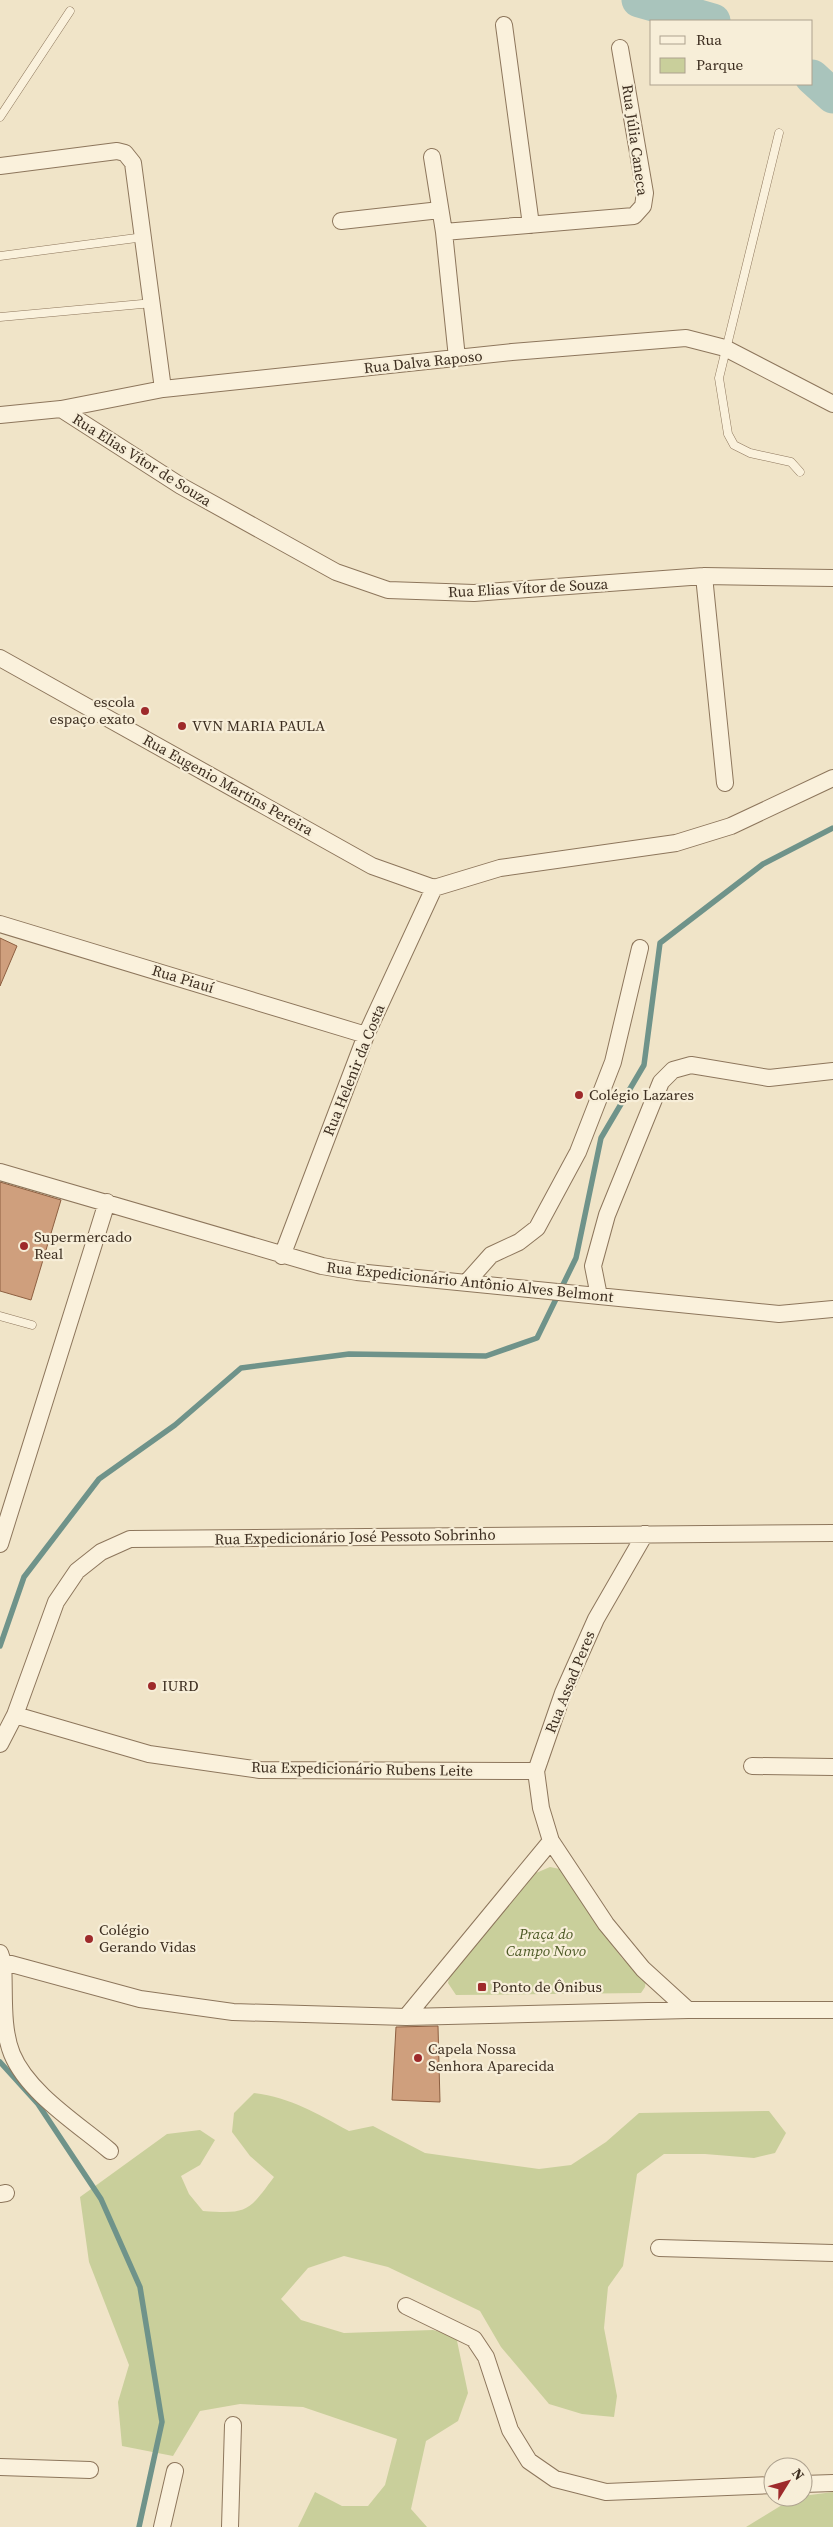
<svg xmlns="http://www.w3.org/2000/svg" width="833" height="2527" font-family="'Source Serif 4',serif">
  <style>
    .green { fill: #c9cf9b }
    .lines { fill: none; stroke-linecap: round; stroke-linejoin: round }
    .stream { stroke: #6f938a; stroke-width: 5.5 }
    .river { stroke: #a9c4bc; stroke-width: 35 }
    .building { fill: #cf9f7d; stroke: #8d5f41 }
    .service-casing { stroke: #8d765c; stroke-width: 9 }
    .minor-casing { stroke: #8d765c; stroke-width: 18 }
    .service { stroke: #faf1dc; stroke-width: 8 }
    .minor { stroke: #faf1dc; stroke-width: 16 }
    .poi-dot { fill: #9e2a2b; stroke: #f7eed8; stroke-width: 2 }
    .labels { text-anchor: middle; stroke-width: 4.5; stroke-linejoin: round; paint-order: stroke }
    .street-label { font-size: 15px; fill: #3d2e20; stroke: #f7eed8 }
    .poi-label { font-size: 15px; fill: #3d2e20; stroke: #f7eed8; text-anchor: start }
    .park-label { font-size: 15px; font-style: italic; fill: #4d5a26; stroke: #f7eed8 }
  </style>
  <rect width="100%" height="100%" fill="#f0e4c8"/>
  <path class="green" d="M550,1867L565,1870L593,1919L622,1958L646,1979L645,1987L641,1993L456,1995L448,1983L450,1974L536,1873Z
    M254,2093C292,2098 316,2113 349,2131L373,2126L425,2153L539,2169L571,2165L606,2142L639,2113L769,2111L786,2133L775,2153L754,2158L705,2154H664L637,2174L623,2266L608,2287L604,2328L617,2396L614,2417L582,2414L549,2404L501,2347L480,2311L388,2267L344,2256L308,2268L281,2299L301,2320L344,2333L433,2330L456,2336L468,2393L458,2421L426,2441L411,2509L427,2527H298L315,2492L342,2506H368L385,2485L397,2439L303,2407L240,2404L200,2411L173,2456L122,2446L118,2402L129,2365L89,2262L80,2197L167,2134L200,2130L215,2140L200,2165L181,2176L189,2194L203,2211C248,2214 248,2212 274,2177L250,2156L232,2132L234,2113Z
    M833,2492V2527H746L795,2497Z"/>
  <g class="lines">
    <path class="stream" d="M0,1646L24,1577L99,1479L175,1425L241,1368L349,1354L486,1356L537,1338L576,1258L601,1138L644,1065L660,943L763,864L833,828
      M0,2062L38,2104L101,2199L140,2287L162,2422L139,2527"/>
    <path class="river" d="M639,0L713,21
      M812,77L833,96"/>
  </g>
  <path class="building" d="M0,938L17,946L0,986Z
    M0,1182L61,1200L31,1300L0,1291Z
    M438,2026L440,2102L392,2100L396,2027Z"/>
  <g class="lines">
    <g class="service-casing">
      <path id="service" d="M0,117L70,11
        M779,133L719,378L728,434L734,445L750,453L791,462L800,472
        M0,256L144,237
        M0,317L153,303
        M0,1316L32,1325"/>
    </g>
    <g class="minor-casing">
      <path id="minor" d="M504,25L531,225
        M432,157L444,232L457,358
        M0,166L117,151L125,153L133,163L163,389
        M341,221L440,210
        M444,232L634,216L643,206L645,193L620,48
        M61,409L181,486L336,572L388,590L474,593L704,576L833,578
        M0,415L61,409L163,389L512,352L686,338L725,348L833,404
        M704,576L725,783
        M0,658L372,866L434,888
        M434,888L500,868L676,843L731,826L833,778
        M0,924L366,1035
        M0,1172L322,1266L357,1272L779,1314L833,1309
        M282,1256L366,1035L434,888
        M467,1282L491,1255L519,1242L537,1228L578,1152L613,1062L640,948
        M599,1296L593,1266L607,1215L661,1082L673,1070L691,1065L769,1078L833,1071
        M0,1544L107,1202
        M15,1715L149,1754L260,1770L536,1771
        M0,1744L15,1715L56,1602L77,1571L101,1552L130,1539L833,1533
        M752,1766L833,1767
        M551,1841L606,1924L643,1969L688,2010
        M0,1953L3,1962C5,1991 1,2027 12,2054C28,2093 78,2124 110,2151
        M0,1961L140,1999L233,2012L406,2017L688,2010H833
        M406,2017L551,1841L541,1808L536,1771L563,1693L596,1619L645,1534
        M0,2194L6,2193
        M659,2248L833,2253
        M406,2306L474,2339L486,2357L510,2430L529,2461L555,2479L606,2492L773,2485
        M0,2467L90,2470
        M803,2484L833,2483
        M162,2527L175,2471
        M230,2527L233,2425"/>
    </g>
    <use href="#service" class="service"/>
    <use href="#minor" class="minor"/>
  </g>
  <g class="poi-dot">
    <circle cx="145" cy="711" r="5"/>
    <circle cx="182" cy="726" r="5"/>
    <circle cx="579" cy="1095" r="5"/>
    <circle cx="24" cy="1246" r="5"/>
    <circle cx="152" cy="1686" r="5"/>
    <circle cx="89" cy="1939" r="5"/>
    <rect x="477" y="1982" width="10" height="10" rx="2.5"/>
    <circle cx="418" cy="2058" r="5"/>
  </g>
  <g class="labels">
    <g class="street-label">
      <text transform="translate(635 140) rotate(82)" y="5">Rua Júlia Caneca</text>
      <text transform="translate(423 362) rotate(-6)" y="5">Rua Dalva Raposo</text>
      <text transform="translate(142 460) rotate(32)" y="5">Rua Elias Vítor de Souza</text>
      <text transform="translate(528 588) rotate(-3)" y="5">Rua Elias Vítor de Souza</text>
      <text transform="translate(228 785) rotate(29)" y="5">Rua Eugenio Martins Pereira</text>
      <text transform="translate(183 979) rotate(17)" y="5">Rua Piauí</text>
      <text transform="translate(354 1070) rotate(-68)" y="5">Rua Helenir da Costa</text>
      <text transform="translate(470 1282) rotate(6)" y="5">Rua Expedicionário Antônio Alves Belmont</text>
      <text transform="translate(355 1537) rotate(-1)" y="5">Rua Expedicionário José Pessoto Sobrinho</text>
      <text transform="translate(570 1682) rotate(-68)" y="5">Rua Assad Peres</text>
      <text transform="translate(362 1769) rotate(1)" y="5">Rua Expedicionário Rubens Leite</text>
    </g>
    <g class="poi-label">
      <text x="135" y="707" text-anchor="end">escola<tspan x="135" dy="17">espaço exato</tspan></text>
      <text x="192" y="731">VVN MARIA PAULA</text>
      <text x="589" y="1100">Colégio Lazares</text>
      <text x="34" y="1242">Supermercado<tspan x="34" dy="17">Real</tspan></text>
      <text x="162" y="1691">IURD</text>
      <text x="99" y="1935">Colégio<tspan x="99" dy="17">Gerando Vidas</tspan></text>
      <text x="492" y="1992">Ponto de Ônibus</text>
      <text x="428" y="2054">Capela Nossa<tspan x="428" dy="17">Senhora Aparecida</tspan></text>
    </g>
    <g class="park-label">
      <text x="546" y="1939">Praça do<tspan x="546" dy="17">Campo Novo</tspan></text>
    </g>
  </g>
  <rect x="650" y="20" width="162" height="65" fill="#f7eed8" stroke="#ada18e"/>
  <rect x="660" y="36" width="25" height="8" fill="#faf1dc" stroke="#ada18e"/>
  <text x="696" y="45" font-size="15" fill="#3d2e20">Rua</text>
  <rect x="660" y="58" width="25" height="15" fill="#c9cf9b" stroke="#ada18e"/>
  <text x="696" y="70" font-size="15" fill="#3d2e20">Parque</text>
  <g transform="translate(788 2482) rotate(53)"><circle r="24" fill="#f7eed8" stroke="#ada18e"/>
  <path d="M0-4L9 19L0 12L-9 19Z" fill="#9e2a2b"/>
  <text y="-8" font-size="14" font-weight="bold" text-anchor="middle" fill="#3d2e20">N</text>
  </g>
</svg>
